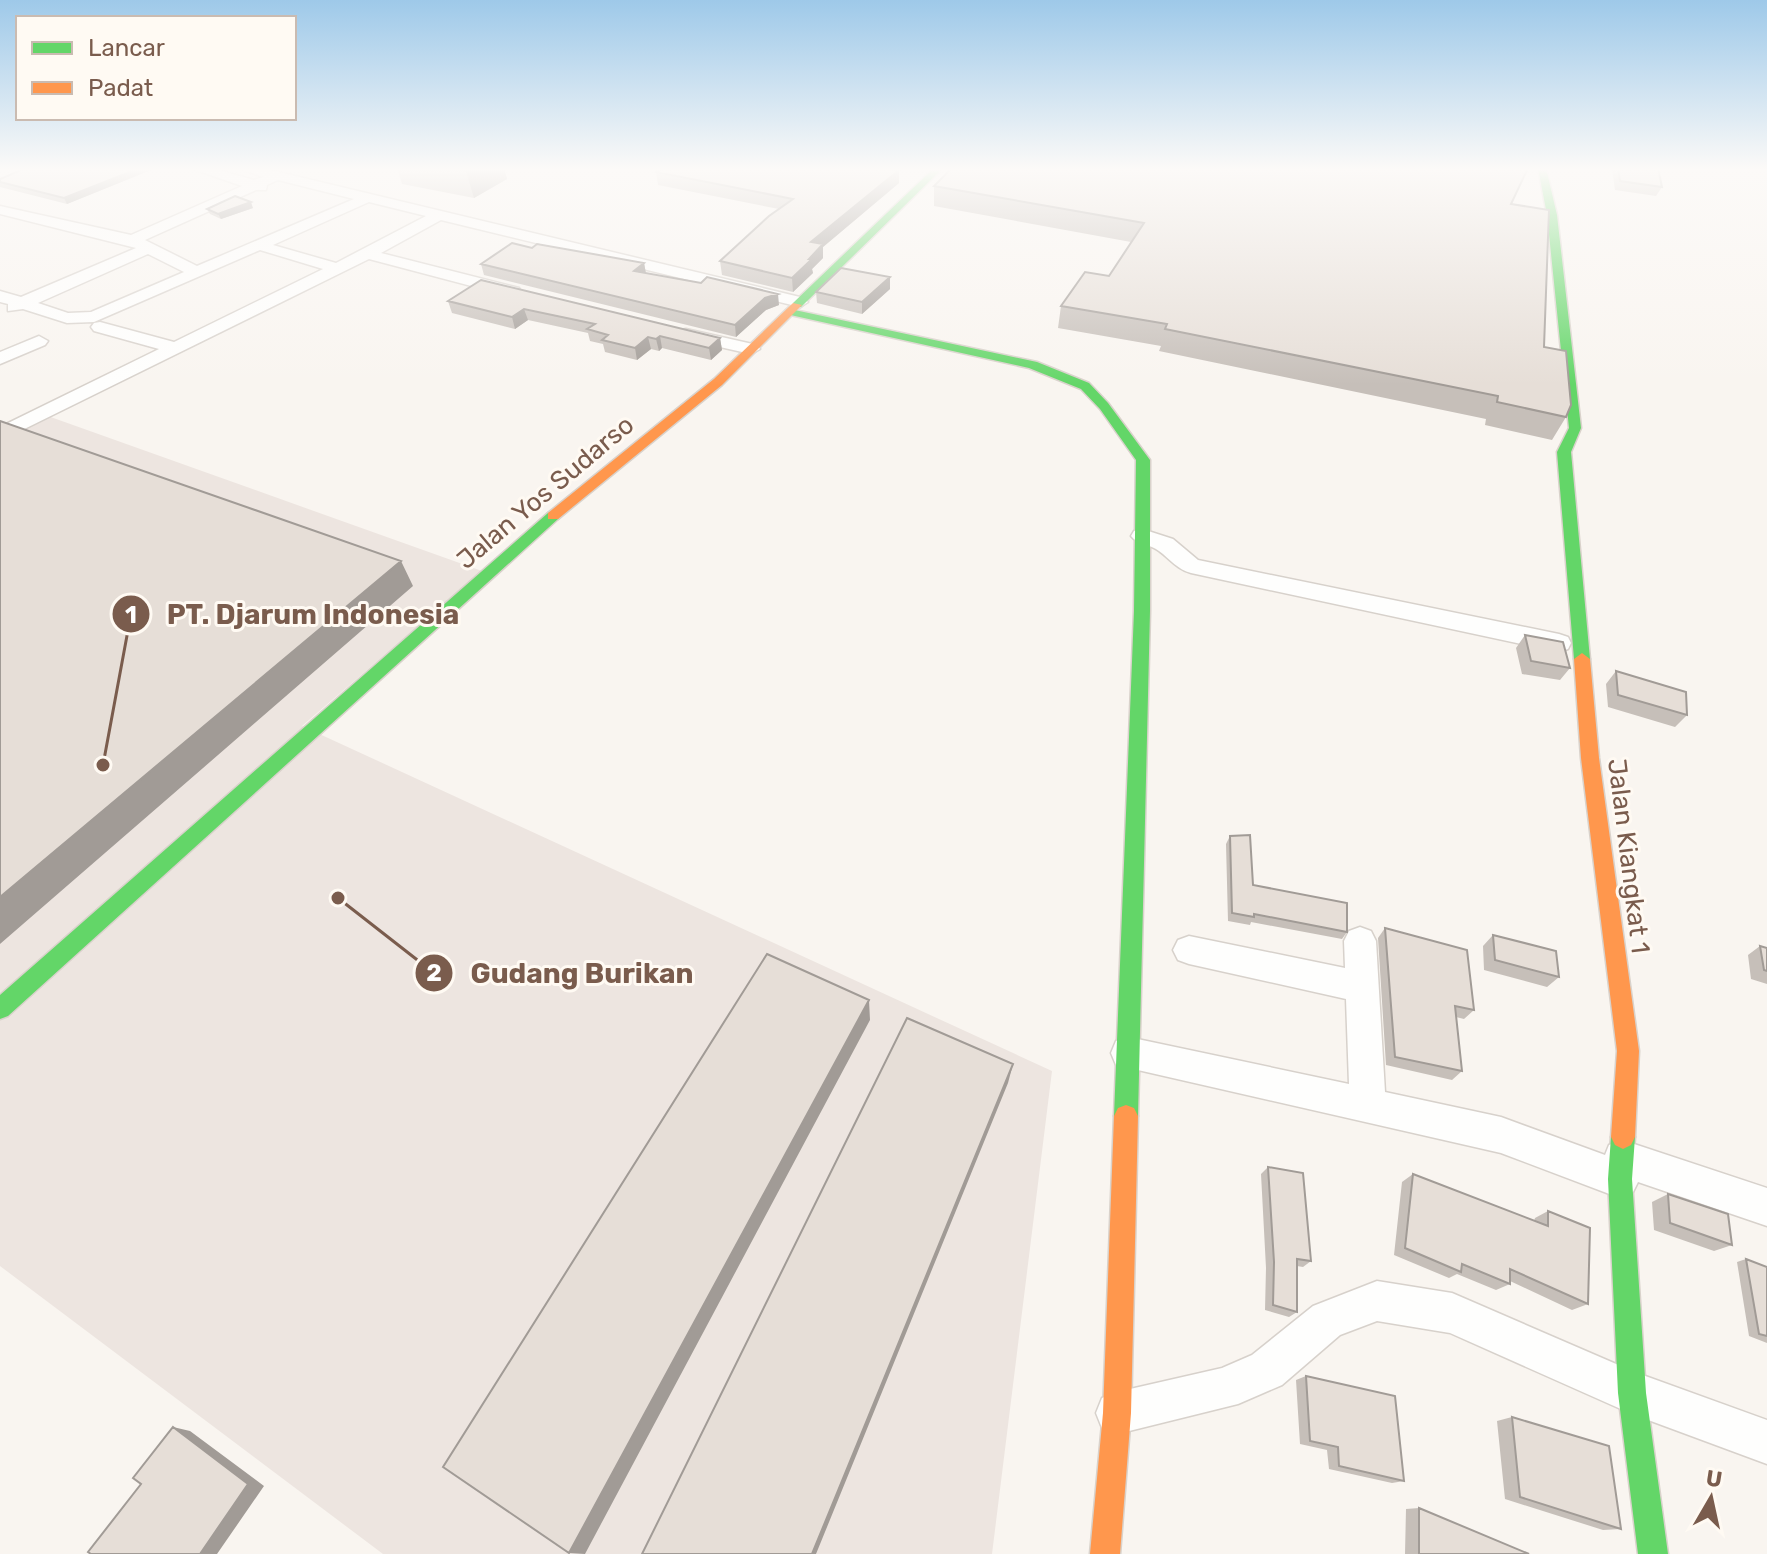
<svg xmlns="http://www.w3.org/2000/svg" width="1767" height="1554" font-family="Rubik,sans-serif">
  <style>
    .industrial { fill: #ede5e0 }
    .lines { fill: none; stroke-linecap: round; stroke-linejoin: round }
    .street-casing { stroke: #d7d1cb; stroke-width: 3 }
    .fast-casing { stroke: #d9d2cb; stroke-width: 3 }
    .slow-casing { stroke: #d9d2cb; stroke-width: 3 }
    .street { fill: #fefefd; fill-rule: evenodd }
    .fast { fill: #63d668; fill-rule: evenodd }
    .slow { fill: #ff974d; fill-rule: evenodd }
    .wall { fill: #c6bfb9 }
    .shaded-wall { fill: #a19b96 }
    .building { fill: #e6ded7; stroke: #a19b96; stroke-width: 2 }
    .labels { text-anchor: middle; stroke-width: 6; stroke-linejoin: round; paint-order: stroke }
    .street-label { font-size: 26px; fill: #7a5c4d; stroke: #fffaf3 }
    .leader { fill: none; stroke: #7a5c4d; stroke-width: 3 }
    .callout-dot { fill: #7a5c4d; stroke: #fffaf3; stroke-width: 3 }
    .mark-label { font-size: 24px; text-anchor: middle; font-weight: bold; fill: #fff }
    .callout-label { font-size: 28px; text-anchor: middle; font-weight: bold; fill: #7a5c4d; stroke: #fffaf3; stroke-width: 6; stroke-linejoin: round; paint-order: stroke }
  </style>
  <rect width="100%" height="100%" fill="#f9f5f0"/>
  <path class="industrial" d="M45,415L482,571L302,726L1052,1071L992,1554H383L0,1266V439Z"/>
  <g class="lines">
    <g class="street-casing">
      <path id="street" d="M190,168H211L254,180L263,177L238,168H262L800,297L808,302L800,307L441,220L381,253L519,288L521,292L519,296L513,297L369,259L0,441V427L159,349L94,331L91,327L94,323L100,322L174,342L323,269L260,250L94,322L67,323L23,309L8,311V304L0,302V291L21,297L136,248L0,214V206L131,235L242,186ZM278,180L354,199L197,266L145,240L256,190H266L267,185ZM369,202L426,216L336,263L273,245ZM148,254L184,272L91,312L68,313L38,303Z
        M686,329L757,345L760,349L751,354L680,338L677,334L680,330Z
        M39,336L48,341L45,345L0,364V352Z
        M1142,529L1173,539L1198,560L1559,634L1568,637L1571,643L1568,649L1559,652L1191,573C1178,570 1170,559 1159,551C1150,544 1138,545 1131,536L1134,531Z
        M1360,927L1371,931L1376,941L1385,1092L1501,1117L1605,1155L1609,1145L1622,1140L1767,1188V1226L1638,1182L1633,1192L1620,1198L1501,1153L1116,1065L1111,1053L1116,1041L1128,1037L1349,1084L1346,999L1189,964L1178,960L1173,950L1178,940L1189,936L1345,968L1344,941L1349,931Z
        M1377,1281L1452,1293L1637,1373L1767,1420V1464L1632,1414L1450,1333L1377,1321L1340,1335L1282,1385L1238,1404L1117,1434L1102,1428L1096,1413L1102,1398L1117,1392L1222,1368L1252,1355L1313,1306Z"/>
    </g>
    <g class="fast-casing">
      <path id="fast" d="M934,168H943L801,307H793V303Z
        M1538,168H1546L1557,215L1581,428L1571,452L1590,659L1582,665L1574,659L1557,452L1569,428L1547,215Z
        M790,309L1037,362L1089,383L1108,403L1150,460V611L1138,1116L1134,1124L1126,1127L1118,1124L1114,1116L1134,611L1136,460L1100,409L1081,389L1029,368L786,314V310Z
        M553,512L560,516L558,519L8,1016L0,1019V995L548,513Z
        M1623,1125L1631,1129L1635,1137L1632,1179L1646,1393L1668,1554H1638L1618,1393L1608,1179L1611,1137L1615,1129Z"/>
    </g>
    <g class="slow-casing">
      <path id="slow" d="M793,303L802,305L722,385L558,519H548V513L714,379Z
        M1582,653L1590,659L1599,758L1639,1051L1635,1137L1631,1145L1623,1149L1615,1145L1611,1137L1617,1051L1581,758L1574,659Z
        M1126,1105L1134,1108L1138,1116L1131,1413L1120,1554H1090L1103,1413L1114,1116L1118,1108Z"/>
    </g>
    <use href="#street" class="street"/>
    <use href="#fast" class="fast"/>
    <use href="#slow" class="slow"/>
  </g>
  <path class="wall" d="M26,168H156L67,204L0,187V179Z
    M397,168H504L507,179L474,198L402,184Z
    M1612,168H1658L1662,187L1656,196L1615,190Z
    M899,170V183L823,247V258L812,269L813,273L793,292L722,275L720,261L779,209L658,185L656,172Z
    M934,186L1511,204L1544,347L1566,417L1552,440L1485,425L1486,419L1159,351L1161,346L1058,328L1061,306L1109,276L1131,242L934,206Z
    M253,208L221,219L210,214L207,209Z
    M532,248L644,263L646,273L779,305L766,310L736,337L484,275L481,264Z
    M890,277V289L862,314L817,303L816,292Z
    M481,280L720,338L722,350L711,360L662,348L659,351L651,349L637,360L605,352L603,344L590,341L588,333L528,320L515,329L452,313L448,301Z
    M1525,635L1570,668L1560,680L1522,674L1516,648Z
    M1616,671L1687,715L1675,727L1608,707L1606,684Z
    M1230,836L1253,885L1347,932L1342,939L1251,922L1250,925L1228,921L1226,844Z
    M1385,928L1474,1010L1464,1019L1456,1017L1462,1071L1452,1080L1386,1065L1378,938Z
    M1493,935L1559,977L1547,987L1484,970L1483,946Z
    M1760,946L1767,948V984L1751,979L1748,955Z
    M1268,1167L1311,1261L1303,1267L1297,1266V1312L1289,1317L1265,1310L1266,1268L1261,1174Z
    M1413,1174L1534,1221L1535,1218L1548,1211L1588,1304L1572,1310L1510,1281V1284L1496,1290L1457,1274L1449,1278L1394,1255L1402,1182Z
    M1668,1194L1732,1245L1714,1251L1654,1230L1652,1202Z
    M1746,1259L1767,1267V1343L1749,1336L1737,1262Z
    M1306,1376L1404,1481L1392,1483L1329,1469L1327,1450L1300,1444L1296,1380Z
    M1512,1417L1621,1529L1603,1530L1505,1499L1497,1421Z
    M1419,1508L1529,1554H1405L1406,1509Z"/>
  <path class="shaded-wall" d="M140,168H156L67,204L64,198Z
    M465,168H504L507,179L474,198Z
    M899,170V183L823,247V258L812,269L813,273L793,292L792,278L811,242Z
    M251,202L253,208L221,219L218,214Z
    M644,263L646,274L634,271Z
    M890,277V289L862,314V302Z
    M778,294L779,305L766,310L736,337L735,325L765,298Z
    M524,309L528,320L515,329L512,317Z
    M660,336L662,348L659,351L656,339Z
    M648,337L651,349L637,360L635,348Z
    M720,338L722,350L711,360L709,348Z
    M401,561L413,586L0,944V897Z
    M869,1000L870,1020L585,1554L569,1553Z
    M1013,1064L1008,1083L816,1554H812Z
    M173,1427L190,1431L264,1486L217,1554H200Z"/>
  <path class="building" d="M26,168H140L64,198L0,182V179Z
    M662,168H887L899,170L811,242L823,244L809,259H812L792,278L720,261L769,216L793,199L656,172Z
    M952,168H1528L1511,204L1549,210L1544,347L1566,351L1571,405L1566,417L1497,402L1498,396L1165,329L1167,324L1061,306L1085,272L1109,276L1144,223L934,186Z
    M1618,168H1658L1662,187L1620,181Z
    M235,196L251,202L218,214L207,209Z
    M512,243L532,248L537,244L644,263L634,271L701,283L707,277L778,294L765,298L735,325L481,264Z
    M841,268L890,277L862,302L816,292Z
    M481,280L720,338L709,348L660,336L656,339L648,337L635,348L602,340L608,335L587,329L595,324L524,309L512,317L448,301Z
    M0,421L401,561L0,897Z
    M1525,635L1563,642L1570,668L1531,661Z
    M1616,671L1686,692L1687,715L1618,695Z
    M1250,835L1253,885L1347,903V932L1254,914V917L1232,913L1230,836Z
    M1385,928L1467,950L1474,1010L1455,1006L1462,1071L1395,1057Z
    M1493,935L1556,951L1559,977L1495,960Z
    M1760,946L1767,948V971L1764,970Z
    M767,954L869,1000L569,1553L443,1467Z
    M907,1018L1013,1064L812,1554H642Z
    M1268,1167L1303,1173L1311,1261L1297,1259V1312L1273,1305L1274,1262Z
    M1413,1174L1548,1226V1211L1590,1228L1588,1304L1510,1269V1284L1462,1264L1461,1272L1405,1248Z
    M1668,1194L1728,1214L1732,1245L1670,1223Z
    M1746,1259L1767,1267V1336L1759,1334Z
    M1306,1376L1395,1396L1404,1481L1339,1466L1338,1447L1310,1441Z
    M1512,1417L1609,1446L1621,1529L1520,1497Z
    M173,1427L248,1484L200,1554H91L88,1552L141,1484L133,1478Z
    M1419,1508L1529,1554H1419Z"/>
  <linearGradient id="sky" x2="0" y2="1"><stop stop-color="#9ec9e9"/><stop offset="0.44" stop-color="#fcfaf8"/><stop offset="1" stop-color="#fcfaf8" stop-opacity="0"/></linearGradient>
  <rect width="1767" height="385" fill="url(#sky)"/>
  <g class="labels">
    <g class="street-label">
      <text transform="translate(545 492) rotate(-40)" y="9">Jalan Yos Sudarso</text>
      <text transform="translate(1629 856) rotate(83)" y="9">Jalan Kiangkat 1</text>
    </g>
  </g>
  <path class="leader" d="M103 765L131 614M338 898L434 973"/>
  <g class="callout-dot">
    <circle cx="103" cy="765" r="8"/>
    <circle cx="338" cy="898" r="8"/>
    <circle cx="131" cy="614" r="20"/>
    <circle cx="434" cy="973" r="20"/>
  </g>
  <g class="mark-label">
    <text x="131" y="623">1</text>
    <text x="434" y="981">2</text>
  </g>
  <g class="callout-label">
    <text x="313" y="624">PT. Djarum Indonesia</text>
    <text x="582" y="983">Gudang Burikan</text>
  </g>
  <rect x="16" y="16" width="280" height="104" fill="#fffaf3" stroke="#cabbb1" stroke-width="2"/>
  <rect x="32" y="42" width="40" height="12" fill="#63d668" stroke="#cabbb1" stroke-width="2"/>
  <text x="88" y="56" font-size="24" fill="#7a5c4d">Lancar</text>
  <rect x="32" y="82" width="40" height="12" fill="#ff974d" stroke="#cabbb1" stroke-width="2"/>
  <text x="88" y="96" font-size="24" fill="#7a5c4d">Padat</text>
  <g transform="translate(1711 1498) rotate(9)" stroke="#fffaf3" stroke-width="6" paint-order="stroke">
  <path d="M0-6L14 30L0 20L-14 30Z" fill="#7a5c4d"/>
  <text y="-12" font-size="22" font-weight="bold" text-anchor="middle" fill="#7a5c4d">U</text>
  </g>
</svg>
